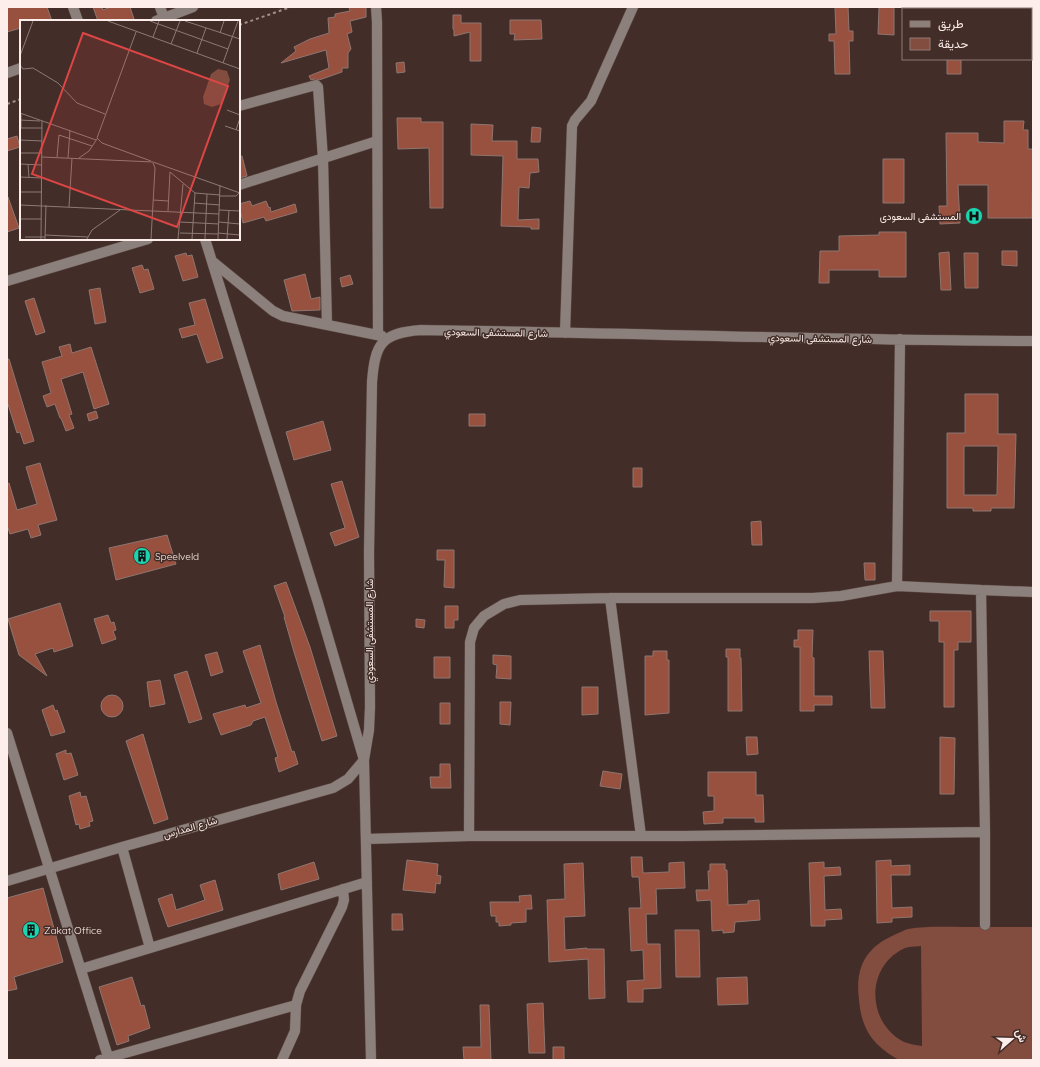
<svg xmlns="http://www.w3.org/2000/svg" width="1040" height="1067" font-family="Quicksand,Vazirmatn,sans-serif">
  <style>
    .green { fill: #824c3f; fill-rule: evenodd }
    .building { fill: #98503f; stroke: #8f7670; fill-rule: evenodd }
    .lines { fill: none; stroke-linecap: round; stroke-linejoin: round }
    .minor-casing { stroke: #604c47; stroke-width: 11 }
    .path { stroke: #a18f8b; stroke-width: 2; stroke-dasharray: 3 3; stroke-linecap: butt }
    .minor { stroke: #8c807d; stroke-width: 10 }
    .labels { text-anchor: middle; stroke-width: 3; stroke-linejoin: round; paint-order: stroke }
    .poi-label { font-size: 10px; fill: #fdeeeb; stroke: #422d28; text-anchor: start }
    .street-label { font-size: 10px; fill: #fdeeeb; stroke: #422d28 }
    .inset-road { fill: none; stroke: #8d7a76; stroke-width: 1 }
    .view { fill: #dc4645; fill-opacity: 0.15; stroke: #dc4645; stroke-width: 2 }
    .inset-edge { fill: none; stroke: #fdeeeb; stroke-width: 2 }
  </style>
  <rect width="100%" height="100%" fill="#422d28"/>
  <path class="green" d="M1033,927V1060H899C873,1045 862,1031 859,1000C855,968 865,948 894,935C899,933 904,930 908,929C926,926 945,927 963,927C986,927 1010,927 1033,927ZM921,946L922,1046C916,1045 909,1044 904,1042C867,1023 865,968 903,949C908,946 916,947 921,946Z"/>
  <path class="building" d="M7,7H47L52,21H21V28L7,32Z
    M93,7H102L103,10L111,7H130L134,19L128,21H98Z
    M349,7H366V17L350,21L352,32L347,34L351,49L348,53V68H342V72L319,80L315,79L311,80L309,76L329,68L326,50L281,63L296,51L294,47L310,39L329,33L328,18L335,17V14L350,11Z
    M835,7H848L849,31H853V41H849L850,74H835L834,41H829V34H836Z
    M879,7H894V35L878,34Z
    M453,15H461V23H481V61H470V32L454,36V30L453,29Z
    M510,20H541L542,39L514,40L515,34H510Z
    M947,59H961V74H947Z
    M404,62L405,72L397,73L396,63Z
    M397,118H421V122H443V208H430L429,148L398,149Z
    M1004,121H1024L1023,130H1028V149H1033L1032,218H988V185H958L960,223L940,224L939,206H947L946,133H978V142L1004,143Z
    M471,124L493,125L492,141H517V159H538L539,172L530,173L529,188L519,187L518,220L539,219V229H531V227L501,226L503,156L471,155Z
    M532,127L541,128L540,142H531Z
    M17,136L20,147L7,151V139Z
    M242,156L247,176L239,178V157Z
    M883,159H904V203H883Z
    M7,197H8L19,228L7,232Z
    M250,201L252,206L266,201L269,208L270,207L271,212L295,204L297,212L266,221L264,217L243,223L239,204Z
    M879,232H906V277H879V270H829V283H819L820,251H839V236L879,235Z
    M1002,251H1017V266L1002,265Z
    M949,252L951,290H941L939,253Z
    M186,253L187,256L192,255L198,277L183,281L175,256Z
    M964,253H978V288H965Z
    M142,265L144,270L148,269L154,289L140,293L132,268Z
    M305,274L311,299L320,297V310L292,311L284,280Z
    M350,275L353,284L342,287L340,278Z
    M100,288L106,322L95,324L89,290Z
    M34,298L45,332L36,335L25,301Z
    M205,299L223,358L207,363L197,334L182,338L179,329L195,325L189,303Z
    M70,344L72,353L91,347L109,404L94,409L83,372L61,379L72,414L69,415L74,428L66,431L61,418H60L55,404L47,407L43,396L51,393L42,362L62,356L59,347Z
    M7,359H9L34,441L24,444L20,432L17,433L7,401Z
    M965,394H998V434H1016L1014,508H991V511H973V508H947V433H965ZM964,446H998L997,495H964Z
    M96,411L98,418L89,421L87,414Z
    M469,414H485V426H469Z
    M323,421L331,450L294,460L286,432Z
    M40,463L57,520L38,525L41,535L31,538L28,529L10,534L7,525V484L9,483L17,510L37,504L26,467Z
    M633,468H642V487H633Z
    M342,481L359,537L335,546L330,533L345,528L331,484Z
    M761,521L762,545H752L751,522Z
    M167,535L176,564L116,580L109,548Z
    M437,550H454V588L444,587L445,560H437Z
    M864,563H875V580H865Z
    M286,582L310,647L337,736L322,741L294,652L284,617H285L274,586Z
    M60,603L73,646L54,652L53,648L35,654L47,676L19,655L8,619Z
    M445,606H458V620H454V628H445Z
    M930,611H971V642H958V650H954V707H944V642H939V621H930Z
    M108,615L111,623L114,622L116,630L113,631L116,639L102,644L94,619Z
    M416,619L425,620L424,628L416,627Z
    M798,630H813L812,657L814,658V696H832V705H814V711H800V647H794V640H798Z
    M260,645L276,702L292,752L294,751L298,764L279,772L275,758L278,757L265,717L253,721L251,725L221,735L213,714L245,705L246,708L261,703L243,651Z
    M726,649H740V658H741L742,711H728V657H726Z
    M653,651H667V660H669V713L645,715V656H653Z
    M869,651H883L885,708H871Z
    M217,652L223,672L211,676L205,655Z
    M493,655L511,656V679L496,678L497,665L493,664Z
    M434,657H450V678H434Z
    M187,671L202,719L189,723L174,675Z
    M160,680L165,704L150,707L147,682Z
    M582,687H598V714L582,715Z
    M101 706a11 11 0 1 1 22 0a11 11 0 1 1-22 0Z
    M500,702H511L510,725L500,724Z
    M440,703H450V724H440Z
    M53,705L55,711L57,710L65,732L51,736L42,710Z
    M143,734L168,819L154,824L126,741Z
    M746,737H757L758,754L747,755Z
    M940,737L955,738L954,794H940Z
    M66,750V754L71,753L78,775L64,780L56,754Z
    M440,764H450L451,788H431L430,777H440Z
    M603,771L622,774L620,789L600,786Z
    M708,772H756V795H763L764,822H755V818H723V823L704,824L703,812L714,811V796H708Z
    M80,792L81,797L86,796L93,821L89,822L90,826L80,829L79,824L76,825L69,796Z
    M631,857H642L643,873L669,872V863L684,862L685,888L656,889L657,914H646L647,944H660L661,988L643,989V1002H628L627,981L644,980L643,950L631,951L629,908H641L639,877H632Z
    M407,860L438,864L437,875L441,876L440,884L436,883L435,893L403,890Z
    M891,860V866L910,865V875H891L892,908L912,907V917L892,918V922L877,923L876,861Z
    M314,862L319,879L281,890L278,874Z
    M824,862V868L840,867L841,875L824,876L825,910L841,909L842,919L825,920V926H811L809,863Z
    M583,863L585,916L564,917L565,950L587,948V949H604L605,998L589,999L588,959L549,962L547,900L565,899L564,864Z
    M710,864H725V870H727L728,905L748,904V901L759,900L760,920L735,922L734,932L723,933V930L712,931L711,900L697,901L696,890H709L708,871H710Z
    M215,880L223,910L168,927L158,899L172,894L176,910L205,900L200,885Z
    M43,888L63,962L14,977L17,989L7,991V898Z
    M531,895L532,909H526V922L511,923V925L499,926V922H496V916H491L490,902H520L519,896Z
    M392,914H402L403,930H392Z
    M675,930H699L700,977H676Z
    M132,977L141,1006L144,1005L150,1028L128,1036L129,1041L117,1045L99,987Z
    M747,977L748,1004L718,1005L717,978Z
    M543,1003L545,1053H529L527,1004Z
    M480,1005H489L491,1060H464L463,1047H481Z
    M553,1047H564V1060H553Z"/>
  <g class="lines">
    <g class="minor-casing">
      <path id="minor" d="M73,7L78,21
        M160,7L164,18
        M376,7L377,22L378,335
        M156,21L193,7
        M7,73L21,68
        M239,106L316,85L318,87L323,159L327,325
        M239,185L377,141
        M205,239L318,603L364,760L371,1060
        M212,261L273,311L283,316L382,336
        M7,281L148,239
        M565,333L572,126L575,120L591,101L633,7
        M897,586L900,339
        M981,590L1033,592
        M610,598L641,836
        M7,733L109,1060
        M469,836L470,642L474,628L484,616L504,604L520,600L610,598H813L841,596L897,586L981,590L985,832
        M366,839L469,836H683L985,832V925
        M122,847L150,948
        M7,881L122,847L333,788L348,779L364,760L369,730L370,707L369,552L372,382C375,344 381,333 421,330C625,333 829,340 1033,341
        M81,969L367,882
        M100,1060L296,1005
        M282,1060L295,1031L296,1005L300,991L342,907L344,900L343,889"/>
    </g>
    <path class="path" d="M239,25L291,7
      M7,104L21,99"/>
    <use href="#minor" class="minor"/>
  </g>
  <defs>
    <g id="hospital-disc" transform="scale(0.9)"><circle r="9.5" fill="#1bd5b1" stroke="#422d28"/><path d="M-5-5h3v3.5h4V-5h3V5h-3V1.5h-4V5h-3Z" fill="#111"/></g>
    <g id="building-disc" transform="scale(0.9)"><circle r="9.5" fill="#1bd5b1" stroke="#422d28"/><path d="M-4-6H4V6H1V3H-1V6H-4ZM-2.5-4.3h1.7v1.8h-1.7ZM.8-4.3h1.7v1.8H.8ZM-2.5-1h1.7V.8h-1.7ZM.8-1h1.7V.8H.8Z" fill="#111"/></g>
  </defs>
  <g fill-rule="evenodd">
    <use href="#hospital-disc" x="974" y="216"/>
    <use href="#building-disc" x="142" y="556"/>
    <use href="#building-disc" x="31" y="930"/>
  </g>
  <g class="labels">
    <g class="poi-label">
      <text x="961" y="220" text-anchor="end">المستشفى السعودى</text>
      <text x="155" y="560">Speelveld</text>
      <text x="44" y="934">Zakat Office</text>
    </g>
    <g class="street-label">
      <text transform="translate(496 332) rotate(1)" y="4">شارع المستشفى السعودي</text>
      <text transform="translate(820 338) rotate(1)" y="4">شارع المستشفى السعودي</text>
      <text transform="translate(369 631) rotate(-90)" y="4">شارع المستشفى السعودي</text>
      <text transform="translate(190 827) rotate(-16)" y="4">شارع المدارس</text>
    </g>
  </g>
  <g transform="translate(20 20)">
    <rect width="220" height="220" fill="#422d28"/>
    <path d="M198,49L207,51L210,60L201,84L192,87L184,84L183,77L191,54Z" fill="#824c3f"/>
    <path class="inset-road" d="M88,1L220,49M130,1L208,29M165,1L220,19M116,12L77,118L82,123L131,141M200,13L204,1M133,17L139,1M151,24L160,1M177,33L186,8M0,36L13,1M203,43L218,1M0,45L3,49L13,48L38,63L57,83L85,94M207,90L220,95M0,93L76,120M0,100L20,101M205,106L220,111M0,108H22M1,108V94M216,110L220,98M0,120L22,121M0,133H22M22,137L133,142L220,173M37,137L39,115L72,126M48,138L50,110M59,138L69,131L77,119M0,144L22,145M8,145L9,157M150,152L175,173L200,175M0,157L22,158M0,172H22M200,176H216L220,172M133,180L148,181M174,183L200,185M0,185L199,194M49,187L52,138M199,190L220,191M148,191L150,152M0,199H21M160,202L199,204M199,202L220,204M160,213L198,214M198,213L220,215M25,215L68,217M5,217H25M21,219L22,101M25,219L26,185M67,219L72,210L100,190M131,219L135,148L133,143M158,219L163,164M172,219L175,173M185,219L187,174M198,219L200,165M207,219L209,190"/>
    <path class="view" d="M63,13L208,66L157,207L12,154Z"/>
    <rect width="220" height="220" class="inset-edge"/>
  </g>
  <rect width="1040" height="1067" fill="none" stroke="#fdeeeb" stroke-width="16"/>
  <rect x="902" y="8" width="130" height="52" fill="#422d28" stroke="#8d7a76"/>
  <rect x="910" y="21" width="20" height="6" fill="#8c807d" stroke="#8d7a76"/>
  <text x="938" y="28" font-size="12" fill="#fdeeeb">طريق</text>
  <rect x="910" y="38" width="20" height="12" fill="#824c3f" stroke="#8d7a76"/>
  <text x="938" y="48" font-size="12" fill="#fdeeeb">حديقة</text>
  <g transform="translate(1012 1039) rotate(70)" stroke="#422d28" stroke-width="3" paint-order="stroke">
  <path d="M0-3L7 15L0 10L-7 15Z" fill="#fdeeeb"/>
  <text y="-6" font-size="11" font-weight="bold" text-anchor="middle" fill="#fdeeeb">ش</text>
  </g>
</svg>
